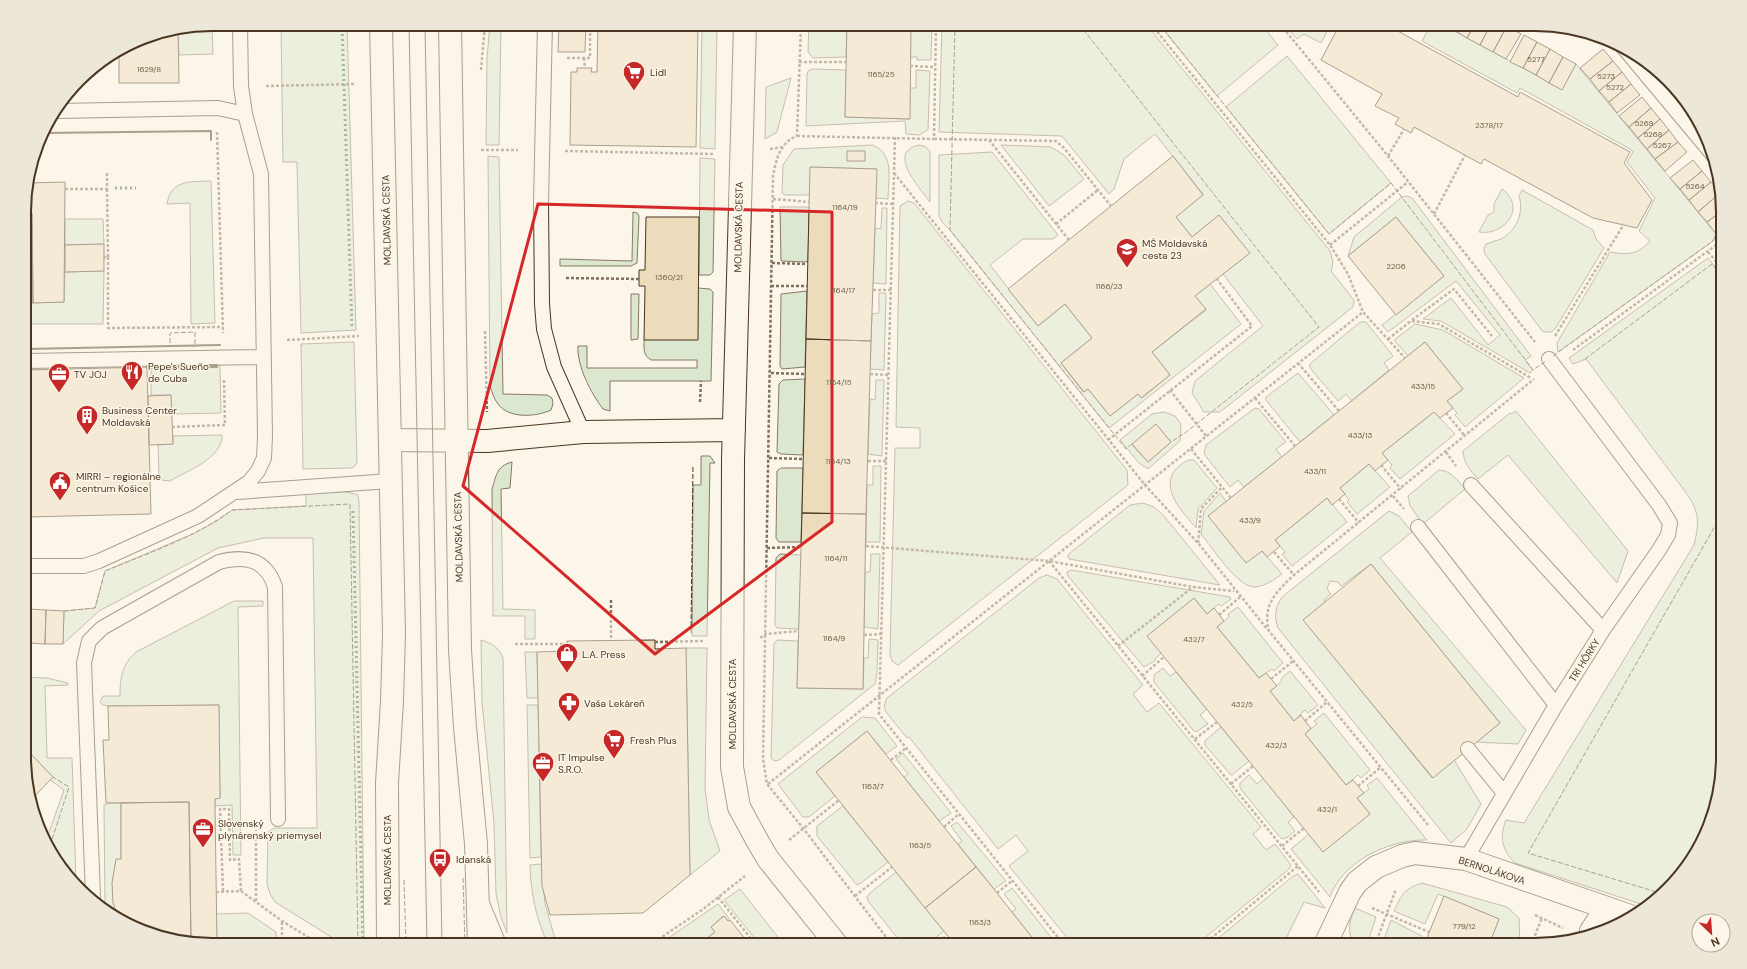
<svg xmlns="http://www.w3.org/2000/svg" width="1747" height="969" font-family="'DM Sans',sans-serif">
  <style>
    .green { fill: #dce7d0; stroke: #887966; fill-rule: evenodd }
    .building { fill: #ecdcbc; stroke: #4a3520 }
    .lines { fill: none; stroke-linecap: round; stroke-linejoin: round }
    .service-casing { stroke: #4a3520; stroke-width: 16 }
    .minor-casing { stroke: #4a3520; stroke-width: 24 }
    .tertiary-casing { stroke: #4a3520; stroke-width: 24 }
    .path { stroke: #7f6f5c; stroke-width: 2.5; stroke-dasharray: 3 2; stroke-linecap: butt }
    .service { stroke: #fbf6e9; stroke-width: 14 }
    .minor { stroke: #fbf6e9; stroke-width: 22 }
    .tertiary { stroke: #fbf6e9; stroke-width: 22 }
    .tram { stroke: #4a3520; stroke-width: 1 }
    .hedge { stroke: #436837; stroke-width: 3; stroke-dasharray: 2 3; stroke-linecap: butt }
    .fence { stroke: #4a3520; stroke-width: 1; stroke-dasharray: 5 2; stroke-linecap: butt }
    .wall { stroke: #4a3520; stroke-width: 2 }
    .marked { fill: none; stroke: #d62828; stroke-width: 3; stroke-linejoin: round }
    .labels { text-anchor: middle; stroke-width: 3; stroke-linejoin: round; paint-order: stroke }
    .number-label { font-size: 8px; fill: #725f47 }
    .poi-label { font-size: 10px; fill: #4a3520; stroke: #fbf6e9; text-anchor: start }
    .street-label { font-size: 10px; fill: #4a3520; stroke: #fbf6e9 }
    .rim { fill: none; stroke: #4a3520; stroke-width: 2 }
  </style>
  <rect width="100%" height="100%" fill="#fbf6e9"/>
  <path class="green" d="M212,24L213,54L179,55L178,32Z
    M281,24H347L356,330L301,333L297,162H283Z
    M490,24H501L499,145H486L487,58Z
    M702,24H717L715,149L700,148Z
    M809,24H847L846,57L813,58L808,52Z
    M911,24H932L931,60H917V57H910Z
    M942,24H1146L1330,251L1333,262L1331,271L1354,300L1353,307L1220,412H1204L1192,393L1195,381L1263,326L1223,274L1249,253L1219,215L1192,237L1176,217L1203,194L1155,134L1124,159L1114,189L1109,194L1062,136L939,132Z
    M1159,24H1261L1278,45L1217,96Z
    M1284,24H1331L1321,43L1304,34L1297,39Z
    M1416,24H1441L1562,89L1576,64L1716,234L1713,241L1558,352L1557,343L1610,252C1627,255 1638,255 1650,241L1639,231L1655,198L1627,162L1633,152L1630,149L1520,88L1517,93L1422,41L1428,30Z
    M1287,56L1391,183L1329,234L1226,107Z
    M813,69L846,70L845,117L909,119L910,88H916V70L930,71L928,130L919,135L906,134L905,121L806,126L807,75L808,71Z
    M791,78L777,132L765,139L766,87Z
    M873,145C895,155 888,179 888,199L876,198V169L811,167L810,195H785L782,193L783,165L794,149Z
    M920,145L926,147L930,152V202C920,188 885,151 920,145Z
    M1001,145L1051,147L1064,155L1084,179L1049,206Z
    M992,152L1058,235L1053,239H1023L990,265L1038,326L1065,304L1092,338L1061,363L1083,392L1088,389L1110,416L1138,394L1142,398L1170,375L1152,352L1206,310L1195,296L1210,284L1241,324L1109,428L950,230L942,222L939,216V155Z
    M488,156L499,157L503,394L547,395L552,398L553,404L551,410C536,417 509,419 498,404C494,399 492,392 490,386Z
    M700,158L715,159L713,272L710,275H699Z
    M211,181L215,323L191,324L190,203L167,204C171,179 191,182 211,181Z
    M1502,189C1527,207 1505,236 1479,232L1488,215L1494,212V204Z
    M1522,190L1593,230L1596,239L1604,248L1555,329L1551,332H1543L1485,254L1484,249L1486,244C1491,242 1496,241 1501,239C1517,231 1524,212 1519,196Z
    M1407,196L1412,198L1531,356L1525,360L1533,370L1530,373L1441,321L1423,319L1451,298L1488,345L1500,335L1456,281L1388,332L1382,325L1444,276L1396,217L1348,256L1354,237L1402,197Z
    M908,201L914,203L1127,470L1128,485L898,665L892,661L890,654L895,448H920V428L896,427L900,206Z
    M780,207H809L808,262L781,261Z
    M882,208H887L886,284L873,283L875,228L881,229Z
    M633,212L637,213L639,216L637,263L631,266H560V259L632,261Z
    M65,219H103L104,244L65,245Z
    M1708,258L1723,277V769L1698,851L1668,890L1647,906L1515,863C1502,850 1499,837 1506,820L1524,823L1694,545C1700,521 1699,510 1684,490L1586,359L1573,364L1569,358Z
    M104,271L103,324H26V303L64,302L65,272Z
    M698,288L710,289L713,292L711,381H610V411L603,409C591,393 577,367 578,346H587V368H697V360H651C643,355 644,349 644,340Z
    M807,291L805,367L782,369L780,366L781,294Z
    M879,293H886L884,370L870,369L872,314L879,313Z
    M631,294H639L638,339L631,340Z
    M1360,322H1366L1393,356L1384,363L1389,370L1352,401L1346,394L1338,401L1310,368V364Z
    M1415,324L1443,330L1524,378L1465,427L1455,415L1457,413L1447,401L1463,389L1425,342L1408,356L1394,340Z
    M354,342L357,462L355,466L351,468L303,469L301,344Z
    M217,365H220L221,413L171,414V395H151V368Z
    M1298,373L1334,415L1300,442L1266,400V397Z
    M805,379L803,455L781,454L777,452L779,384L783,380Z
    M876,380H884L882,456L868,454L870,399L875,400Z
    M1255,408L1259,409L1286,442L1276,449L1282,457L1244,487L1238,480L1230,487L1204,454L1206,445Z
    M1516,411L1628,551L1617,583L1508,455L1478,479C1470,470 1464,464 1463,451L1510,413L1511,414Z
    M1164,412L1175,416L1181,424L1180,441L1148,469L1139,463L1120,440L1152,414ZM1156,425L1171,442L1148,462L1132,445Z
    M1434,412L1455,434L1400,479L1390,468L1392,465L1382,453Z
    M222,435C223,458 187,471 170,481L162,480L159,473L158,445L173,444V436Z
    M701,456H710L715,463H710L707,636H692L693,485H701Z
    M1188,460H1194L1217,488L1198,509L1196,528C1185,514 1164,495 1172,475C1175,468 1182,464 1188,460Z
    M512,462L510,488L501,489L503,609L535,610V639H525V616H493L492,489C496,477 496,466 512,462Z
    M1369,464L1390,487L1357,514L1347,502L1349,500L1340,488Z
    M873,466H881L880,542H866L867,485H873Z
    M781,468H803L801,542H779L776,538L777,471Z
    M1439,470C1452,471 1457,480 1465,489L1423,524L1410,506L1408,496Z
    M347,492L358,495L359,503L364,945H344L275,902L270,894L267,884L268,832L274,828H317L313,538H264L218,548L99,611L63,644L64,611L95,608L105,571L195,533L217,521L232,510L306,506V493Z
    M1220,493L1262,551L1282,574C1274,580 1265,586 1255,587C1238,588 1211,546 1201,534L1204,511Z
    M1327,498L1347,522L1292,566L1282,554L1285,552L1275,540Z
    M1143,503L1154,507L1164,516L1220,585L1069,559L1068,556L1070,553L1130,505Z
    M1389,511L1399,516L1412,532L1380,558L1526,730L1518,744L1476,742L1500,723L1371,564L1341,586L1338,582L1330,581L1327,589L1331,594L1324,600L1325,602L1304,620L1432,778L1454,760L1481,804L1467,829L1451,843L1278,628C1274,616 1275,608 1282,597Z
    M780,554L801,555L799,629L777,628L775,625L776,558Z
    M871,554H880L878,629L864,627L865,572H870Z
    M1071,570L1230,597L1231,599L1221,606L1219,604L1207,614L1194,598L1161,653L1155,659L1156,660L1144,667L1068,576L1067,572Z
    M1047,575L1057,579L1143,685L1133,694L1147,712L1159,703L1261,827L1253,834L1266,850L1275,844L1291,865L1289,869L1196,945H1073L1009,866L1028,851L1016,835L998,849L909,737L907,738L886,712L884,706L887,698L1039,578Z
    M234,601H263V606L238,607L241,855H233L232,805L215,806V799L220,798L219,705L108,706L103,705L100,702L103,696H120C120,677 122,665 136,652Z
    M1238,607L1283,663L1274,671L1272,669L1259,678L1217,627L1229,617L1228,614Z
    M869,639L878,640L877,673L875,684L779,760L774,761L771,758L774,644L777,640L798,641L797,688L863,689L864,658H868Z
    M481,640C491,643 499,647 503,658L507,933L501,917L496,894L494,823L482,702Z
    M686,648H707L705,788L709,820L720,851L690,875Z
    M525,652H537L538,698H527Z
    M1163,668L1170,676L1176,672L1207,709L1200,715L1208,724L1196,732L1193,730L1154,682V675Z
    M1290,671L1318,705L1308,713L1305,710L1294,721L1270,691L1282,681L1281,679Z
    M26,677L47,678L68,683V685L45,686L47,758H72L76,880L56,861L47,838L64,790L50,780L53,777L26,749Z
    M527,705H538L541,857L530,858Z
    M1324,713L1370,770L1361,778L1358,775L1346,785L1305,734L1317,724L1314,721Z
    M862,717L875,718L897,746L886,754L867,731L816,772L835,796L809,817H803L778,784Z
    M1221,727L1249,761L1232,775L1230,774L1205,745V741Z
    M903,753L951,813L939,821L904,777L908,774L896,759Z
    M1249,775L1257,784L1264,778L1294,817L1288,822L1295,831L1288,837L1282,839L1279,836L1240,788V783Z
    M1377,778L1427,840C1391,839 1343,860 1330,897L1291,849L1309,834L1370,814L1357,798L1369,789L1367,785Z
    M109,803H121V859L116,860C112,879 111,895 117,914L113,915L105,907L104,805Z
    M843,806L888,862L861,883L857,885L817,836V826Z
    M957,822L1006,881L994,889L958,844L962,841L951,826Z
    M541,864L545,904L557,945H548C536,917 531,896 530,865Z
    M896,872L944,931L926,945H903L868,901L867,897L870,893Z
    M1298,874L1325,908L1304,902L1283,945H1210L1292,877Z
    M1422,883L1507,907L1519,918L1520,945H1489L1499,919L1438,894L1425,924L1394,911C1402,894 1404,889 1422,883Z
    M1012,888L1057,945H1038L1012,912L1016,909L1004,894Z
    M740,889L784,945H760L724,900Z
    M718,904L730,920L728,921L723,916L711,927L715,932L699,945H658Z
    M1355,908L1376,917L1367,945H1354C1347,931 1349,921 1355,908Z
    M248,913L276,932V945H217L216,914Z
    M1391,920L1422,936L1418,945H1382Z"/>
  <path class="building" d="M559,24H586L585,52H558Z
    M598,24H698L696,147L570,145L571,72H577V68H592L591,72H597Z
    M847,24H911L910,119L845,117Z
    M1340,24H1385L1518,97L1520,92L1630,152L1624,163L1652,200L1637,228L1593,218L1484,159L1481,164L1414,127L1411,133L1395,124L1399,118L1375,106L1382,94L1321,60Z
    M1458,24H1475L1467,38L1454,30Z
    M1475,24H1491L1480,45L1467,38Z
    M1491,24H1503L1507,26L1493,52L1480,45Z
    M1507,26L1521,34L1506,59L1493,52Z
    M184,30V31L178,32L179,83H119V52L141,38Z
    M1524,35L1537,42L1523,68L1510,62Z
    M1537,42L1550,49L1536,75L1523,68Z
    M1550,49L1563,57L1549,83L1536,75Z
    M1603,49L1613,61L1590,79L1580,68Z
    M1563,57L1576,64L1562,90L1549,83Z
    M1613,61L1622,72L1599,91L1590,79Z
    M1622,72L1631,84L1609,102L1599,91Z
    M1631,84L1640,95L1617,113L1609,102Z
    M1642,97L1651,108L1629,127L1619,116Z
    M1651,108L1660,119L1638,138L1629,127Z
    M1660,119L1669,130L1647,149L1638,138Z
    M1669,130L1678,142L1655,159L1647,149Z
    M1678,142L1687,152L1665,171L1655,159Z
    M847,151H865V161H847Z
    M1173,156L1203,195L1176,217L1192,237L1219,215L1250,253L1195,296L1206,309L1152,352L1170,375L1141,398L1138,394L1110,416L1088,389L1084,392L1061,363L1092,338L1065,304L1038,326L1008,289Z
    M1693,160L1702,171L1680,189L1670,178Z
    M810,167L877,169L871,341L806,339Z
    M1702,171L1711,182L1689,200L1680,189Z
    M65,182L64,302L33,303L32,213H26V188L27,183Z
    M1711,182L1720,193L1698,212L1689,200Z
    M1720,193L1723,200V210L1707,222L1698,212Z
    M1723,210V229L1716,234L1707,222Z
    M26,213H32L33,303H26Z
    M646,217H699L698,340H644L645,286H639V270H645Z
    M1396,217L1444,276L1396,315L1348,256Z
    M104,244V271L65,272V245Z
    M806,339L871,341L866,514L802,513Z
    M1425,342L1463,389L1447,401L1453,408L1440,418L1434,412L1382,453L1388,460L1375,471L1369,464L1340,488L1345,494L1332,505L1327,498L1275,540L1280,546L1267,557L1262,551L1246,563L1208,516Z
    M147,367L151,514L26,517V370Z
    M171,395L173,444L149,445L148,396Z
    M1156,424L1171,442L1148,462L1132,444Z
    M802,513L866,514L863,689L797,688Z
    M1371,564L1500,723L1433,778L1303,620Z
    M1194,598L1207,614L1214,608L1224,621L1217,627L1259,678L1266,673L1271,679L1277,686L1270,691L1294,721L1301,715L1305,721L1311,728L1305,734L1346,785L1353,780L1364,793L1357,798L1370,814L1323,852L1147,636Z
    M26,609H29L28,643H26Z
    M29,609L46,610L45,644L28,643Z
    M46,610L64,611L63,644H45Z
    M655,640V649L686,648L690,875L643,913L550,915L542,886L537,652L568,651L567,641Z
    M219,705L220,798L215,799V806L217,945H212L191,942L189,802L106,803L103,740H109L108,706Z
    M867,731L976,867L925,908L816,772Z
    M26,749L53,777L32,799L26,781Z
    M189,802L191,942L163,939L121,921V915L117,914L113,903L112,883L116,859H121V803Z
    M976,867L997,893L1038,945H955L947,935L925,908Z
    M1444,896L1499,919L1489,945H1424Z
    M724,916L728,921L730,920L750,945H699L715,932L711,927Z"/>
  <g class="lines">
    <g class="service-casing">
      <path id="service" d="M545,24L541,202L542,304L544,329L554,367L583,432
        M1623,47L1714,156
        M57,111L218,108L245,114L241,86L240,24
        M1549,359L1659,505L1670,523L1668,535L1659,550L1603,630
        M26,361L263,357
        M237,492L390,481
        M1418,527L1556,705
        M26,566H84L99,561L198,516L249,482L258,471L264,458L265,436L261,174L245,114
        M1468,749L1504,793
        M1466,859L1556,705L1603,630L1471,485
        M93,896L84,663L89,641L102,628L219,562C246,555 266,559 275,587L278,819"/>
    </g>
    <g class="minor-casing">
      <path id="minor" d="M745,24L733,460L732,767L739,807L758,842L768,859L837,945
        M390,440L487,441L583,432L734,430
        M478,904L495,945
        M1591,931L1606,908
        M1325,945L1350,892L1357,882L1376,867L1402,856L1415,853L1466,859L1633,917"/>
    </g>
    <g class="tertiary-casing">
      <path id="tertiary" d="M381,24L394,634L392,701L387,783L388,945
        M450,24L460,650L465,727L476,844L479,945"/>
    </g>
    <path class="path" d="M801,24L797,136C780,142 776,160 773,176L763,759L767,784L803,828L892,945
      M1151,24L1330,245L1348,274L1363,312L1405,358
      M1280,24L1388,156L1535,342
      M567,58H590V24
      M584,58L585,68
      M799,62H846
      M910,66L935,67
      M481,70L485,24
      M266,86L355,84
      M217,132L223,333
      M797,136L934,139L936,24
      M895,137L879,714L1064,945
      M934,139L1056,141L1064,148L1111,206
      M989,140L1069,240
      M770,149L783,147
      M481,150H518
      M565,151L714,154
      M1388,156L1404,129
      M894,173L1145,485L1198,543L1268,630
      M65,189H107V172
      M107,189L108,257
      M773,199L810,202
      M875,203L893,204
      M1434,214L1465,155
      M1056,224L1098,190
      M1330,245L1408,182
      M1708,252L1721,267H1723
      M103,257H108V328L223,327
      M772,263L808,264
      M566,278L639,279
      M771,286H807
      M873,290H891
      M1412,320L1454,289L1492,336
      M485,331L487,412
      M1555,336L1624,224
      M1388,339L1411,321L1439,324L1531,378
      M287,340L359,336
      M1573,350L1723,240
      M1298,363L1339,411
      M771,373L805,374
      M870,374L888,375
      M1170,390L1206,436
      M1255,398L1295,446
      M700,402L701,381
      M1446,413L1465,436
      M172,427L225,425L224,380
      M1108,440L1252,326L1217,279
      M1191,449L1231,498
      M1446,452L1456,466
      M769,458L803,459
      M868,461H886
      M1381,465L1401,489
      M1393,496L1404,509
      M1339,499L1359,523
      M1198,543L1201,509L1222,487
      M866,546L1049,561L1193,587L1234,591
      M767,548L801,547
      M1274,552L1294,575
      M1049,561L1319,892
      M611,600V640
      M1219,615L1240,597
      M864,635L881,634
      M760,638L766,634L798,631
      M655,642L704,641
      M515,644H567
      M1118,646L1193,587
      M1142,676L1164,657
      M1271,679L1293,661
      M1305,721L1327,702
      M1195,739L1217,722
      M891,760L906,748
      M768,784L1363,312
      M1231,784L1253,766
      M1358,786L1381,767
      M1428,825L1269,631C1262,605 1276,592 1294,575L1534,379
      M944,827L959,814
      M789,840L839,800
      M1282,846L1304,828
      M223,891L220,809H229L230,860L239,859L241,891
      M216,892L241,891L282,921L321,945
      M997,893L1012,881
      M855,896L892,867
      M718,897L756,945
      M256,901V830
      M1372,908L1429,932
      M1535,915L1563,928
      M282,945V922
      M650,945L702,910L745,876
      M935,945L947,935
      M1203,945L1298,866
      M1375,945L1396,889
      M1531,945L1542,918"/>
    <use href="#service" class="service"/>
    <use href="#minor" class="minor"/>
    <use href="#tertiary" class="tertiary"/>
    <path class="tram" d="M409,24L427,945
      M425,24L442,945"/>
    <path class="hedge" d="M342,24L352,328
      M115,188H136
      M353,511L363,945"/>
    <path class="fence" d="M955,24L950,230L1126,449L1133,443
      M1079,24L1319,327L1185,433L1171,442L1169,440
      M1159,24L1329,234L1391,183L1533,370L1546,361
      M1723,256V257
      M195,332V346H170V333Z
      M1553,356L1713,241L1716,234
      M1585,359L1712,264L1723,277
      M64,611L95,608L105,571C148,553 194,538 232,510L350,504L358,945
      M691,633L693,465
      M50,846L69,787L53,777
      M463,878L465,945
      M404,880L406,945
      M1663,894L1528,853L1723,512"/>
    <path class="wall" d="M42,133L211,131V140
      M26,349L220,345
      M217,365V367L147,368V366Z"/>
  </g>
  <path d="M0 0H1747V969H0ZM538,204L832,212V522L655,654L463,486Z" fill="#fbf6e9" fill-opacity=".55" fill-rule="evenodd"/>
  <path class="marked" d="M538,204L832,212V522L655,654L463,486Z"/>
  <defs>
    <g id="supermarket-pin" transform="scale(1.15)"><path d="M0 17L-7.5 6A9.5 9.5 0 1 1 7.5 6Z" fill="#c62828" stroke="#fbf6e9"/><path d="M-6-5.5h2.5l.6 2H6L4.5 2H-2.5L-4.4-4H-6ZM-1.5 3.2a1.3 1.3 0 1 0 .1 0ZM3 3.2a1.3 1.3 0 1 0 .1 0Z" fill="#fff"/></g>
    <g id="school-pin" transform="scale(1.15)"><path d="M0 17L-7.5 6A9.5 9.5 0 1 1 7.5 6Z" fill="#c62828" stroke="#fbf6e9"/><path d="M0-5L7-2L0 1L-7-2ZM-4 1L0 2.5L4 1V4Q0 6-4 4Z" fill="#fff"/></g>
    <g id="restaurant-pin" transform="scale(1.15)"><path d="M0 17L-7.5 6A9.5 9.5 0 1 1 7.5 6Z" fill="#c62828" stroke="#fbf6e9"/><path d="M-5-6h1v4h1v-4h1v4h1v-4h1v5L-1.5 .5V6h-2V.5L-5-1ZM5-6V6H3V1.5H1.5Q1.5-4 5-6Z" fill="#fff"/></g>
    <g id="office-pin" transform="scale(1.15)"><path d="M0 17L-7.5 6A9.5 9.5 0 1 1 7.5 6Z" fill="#c62828" stroke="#fbf6e9"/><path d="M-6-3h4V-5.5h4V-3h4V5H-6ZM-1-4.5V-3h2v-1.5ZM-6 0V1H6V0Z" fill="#fff"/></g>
    <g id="building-pin" transform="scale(1.15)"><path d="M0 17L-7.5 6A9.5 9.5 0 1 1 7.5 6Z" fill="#c62828" stroke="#fbf6e9"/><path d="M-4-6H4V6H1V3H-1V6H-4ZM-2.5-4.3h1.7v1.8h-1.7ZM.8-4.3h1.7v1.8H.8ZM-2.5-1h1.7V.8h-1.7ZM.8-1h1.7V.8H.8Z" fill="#fff"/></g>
    <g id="civic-pin" transform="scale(1.15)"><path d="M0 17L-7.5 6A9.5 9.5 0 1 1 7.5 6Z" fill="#c62828" stroke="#fbf6e9"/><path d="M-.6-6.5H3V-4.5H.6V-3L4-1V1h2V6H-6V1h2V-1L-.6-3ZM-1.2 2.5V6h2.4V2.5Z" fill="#fff"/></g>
    <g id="shop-pin" transform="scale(1.15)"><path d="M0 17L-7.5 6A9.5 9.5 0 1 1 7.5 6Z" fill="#c62828" stroke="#fbf6e9"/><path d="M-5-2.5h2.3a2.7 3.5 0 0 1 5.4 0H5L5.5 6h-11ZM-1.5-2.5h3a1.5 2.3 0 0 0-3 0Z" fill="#fff"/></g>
    <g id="pharmacy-pin" transform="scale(1.15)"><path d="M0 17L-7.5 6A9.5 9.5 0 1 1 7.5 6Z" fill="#c62828" stroke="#fbf6e9"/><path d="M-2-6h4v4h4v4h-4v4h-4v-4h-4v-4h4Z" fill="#fff"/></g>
    <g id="bus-pin" transform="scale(1.15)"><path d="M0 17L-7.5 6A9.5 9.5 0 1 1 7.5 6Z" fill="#c62828" stroke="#fbf6e9"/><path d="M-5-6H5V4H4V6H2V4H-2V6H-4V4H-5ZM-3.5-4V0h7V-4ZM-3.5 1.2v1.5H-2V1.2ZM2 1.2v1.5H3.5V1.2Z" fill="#fff"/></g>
  </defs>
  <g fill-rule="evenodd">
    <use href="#supermarket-pin" x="634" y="72"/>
    <use href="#school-pin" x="1127" y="249"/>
    <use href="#restaurant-pin" x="132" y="372"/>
    <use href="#office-pin" x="59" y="374"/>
    <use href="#building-pin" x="87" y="416"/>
    <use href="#civic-pin" x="60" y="482"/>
    <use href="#shop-pin" x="567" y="654"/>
    <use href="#pharmacy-pin" x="569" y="703"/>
    <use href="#supermarket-pin" x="614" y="740"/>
    <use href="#office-pin" x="543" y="763"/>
    <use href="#office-pin" x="203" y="829"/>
    <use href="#bus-pin" x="440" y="859"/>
  </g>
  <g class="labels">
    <g class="number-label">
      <text x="1536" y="62">5277</text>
      <text x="149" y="72">1629/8</text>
      <text x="881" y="77">1165/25</text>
      <text x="1606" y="79">5273</text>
      <text x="1615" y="90">5272</text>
      <text x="1644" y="126">5269</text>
      <text x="1489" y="128">2378/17</text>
      <text x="1653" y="137">5268</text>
      <text x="1662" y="148">5267</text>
      <text x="1695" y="189">5264</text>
      <text x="845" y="210">1164/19</text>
      <text x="1396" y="269">2206</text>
      <text x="669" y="280">1360/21</text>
      <text x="1109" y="289">1166/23</text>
      <text x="843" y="293">1164/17</text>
      <text x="839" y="385">1164/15</text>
      <text x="1423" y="389">433/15</text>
      <text x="1360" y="438">433/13</text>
      <text x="838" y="464">1164/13</text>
      <text x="1315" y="474">433/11</text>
      <text x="1250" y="523">433/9</text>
      <text x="836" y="561">1164/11</text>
      <text x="834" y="641">1164/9</text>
      <text x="1194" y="642">432/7</text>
      <text x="1242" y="707">432/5</text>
      <text x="1276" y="748">432/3</text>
      <text x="873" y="789">1163/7</text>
      <text x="1327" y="812">432/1</text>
      <text x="920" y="848">1163/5</text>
      <text x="980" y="925">1163/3</text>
      <text x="1464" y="929">779/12</text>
    </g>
    <g class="poi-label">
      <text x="650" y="76">Lidl</text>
      <text x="1142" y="247">MŠ Moldavská<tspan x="1142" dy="12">cesta 23</tspan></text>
      <text x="148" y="370">Pepe's Sueño<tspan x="148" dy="12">de Cuba</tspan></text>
      <text x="74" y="378">TV JOJ</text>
      <text x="102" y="414">Business Center<tspan x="102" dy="12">Moldavská</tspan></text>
      <text x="76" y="480">MIRRI – regionálne<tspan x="76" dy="12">centrum Košice</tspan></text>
      <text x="582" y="658">L.A. Press</text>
      <text x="584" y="707">Vaša Lekáreň</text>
      <text x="630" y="744">Fresh Plus</text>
      <text x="558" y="761">IT Impulse<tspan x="558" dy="12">S.R.O.</tspan></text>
      <text x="218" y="827">Slovenský<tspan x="218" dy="12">plynárenský priemysel</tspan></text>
      <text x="456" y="863">Idanská</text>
    </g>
    <g class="street-label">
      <text transform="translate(386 220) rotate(-91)" y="4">MOLDAVSKÁ CESTA</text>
      <text transform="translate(738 227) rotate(-89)" y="4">MOLDAVSKÁ CESTA</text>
      <text transform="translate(458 537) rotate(-91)" y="4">MOLDAVSKÁ CESTA</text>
      <text transform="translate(1584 660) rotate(-58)" y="4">TRI HÔRKY</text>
      <text transform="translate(732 704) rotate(-90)" y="4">MOLDAVSKÁ CESTA</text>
      <text transform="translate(387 860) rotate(-90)" y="4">MOLDAVSKÁ CESTA</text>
      <text transform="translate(1492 870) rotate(18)" y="4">BERNOLÁKOVA</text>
    </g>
  </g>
  <path d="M0 0H1747V969H0ZM212 31H1535A181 181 0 0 1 1716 212V757A181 181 0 0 1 1535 938H212A181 181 0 0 1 31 757V212A181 181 0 0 1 212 31Z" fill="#ede7d9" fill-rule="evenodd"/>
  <path class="rim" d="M212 31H1535A181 181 0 0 1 1716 212V757A181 181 0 0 1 1535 938H212A181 181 0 0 1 31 757V212A181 181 0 0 1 212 31Z"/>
  <g transform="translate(1711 933) rotate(155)"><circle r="19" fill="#fbf6e9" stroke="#b4a999"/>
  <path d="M0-3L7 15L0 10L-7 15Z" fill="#c62828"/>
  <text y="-6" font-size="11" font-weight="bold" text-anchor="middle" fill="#4a3520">N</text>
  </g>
</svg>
